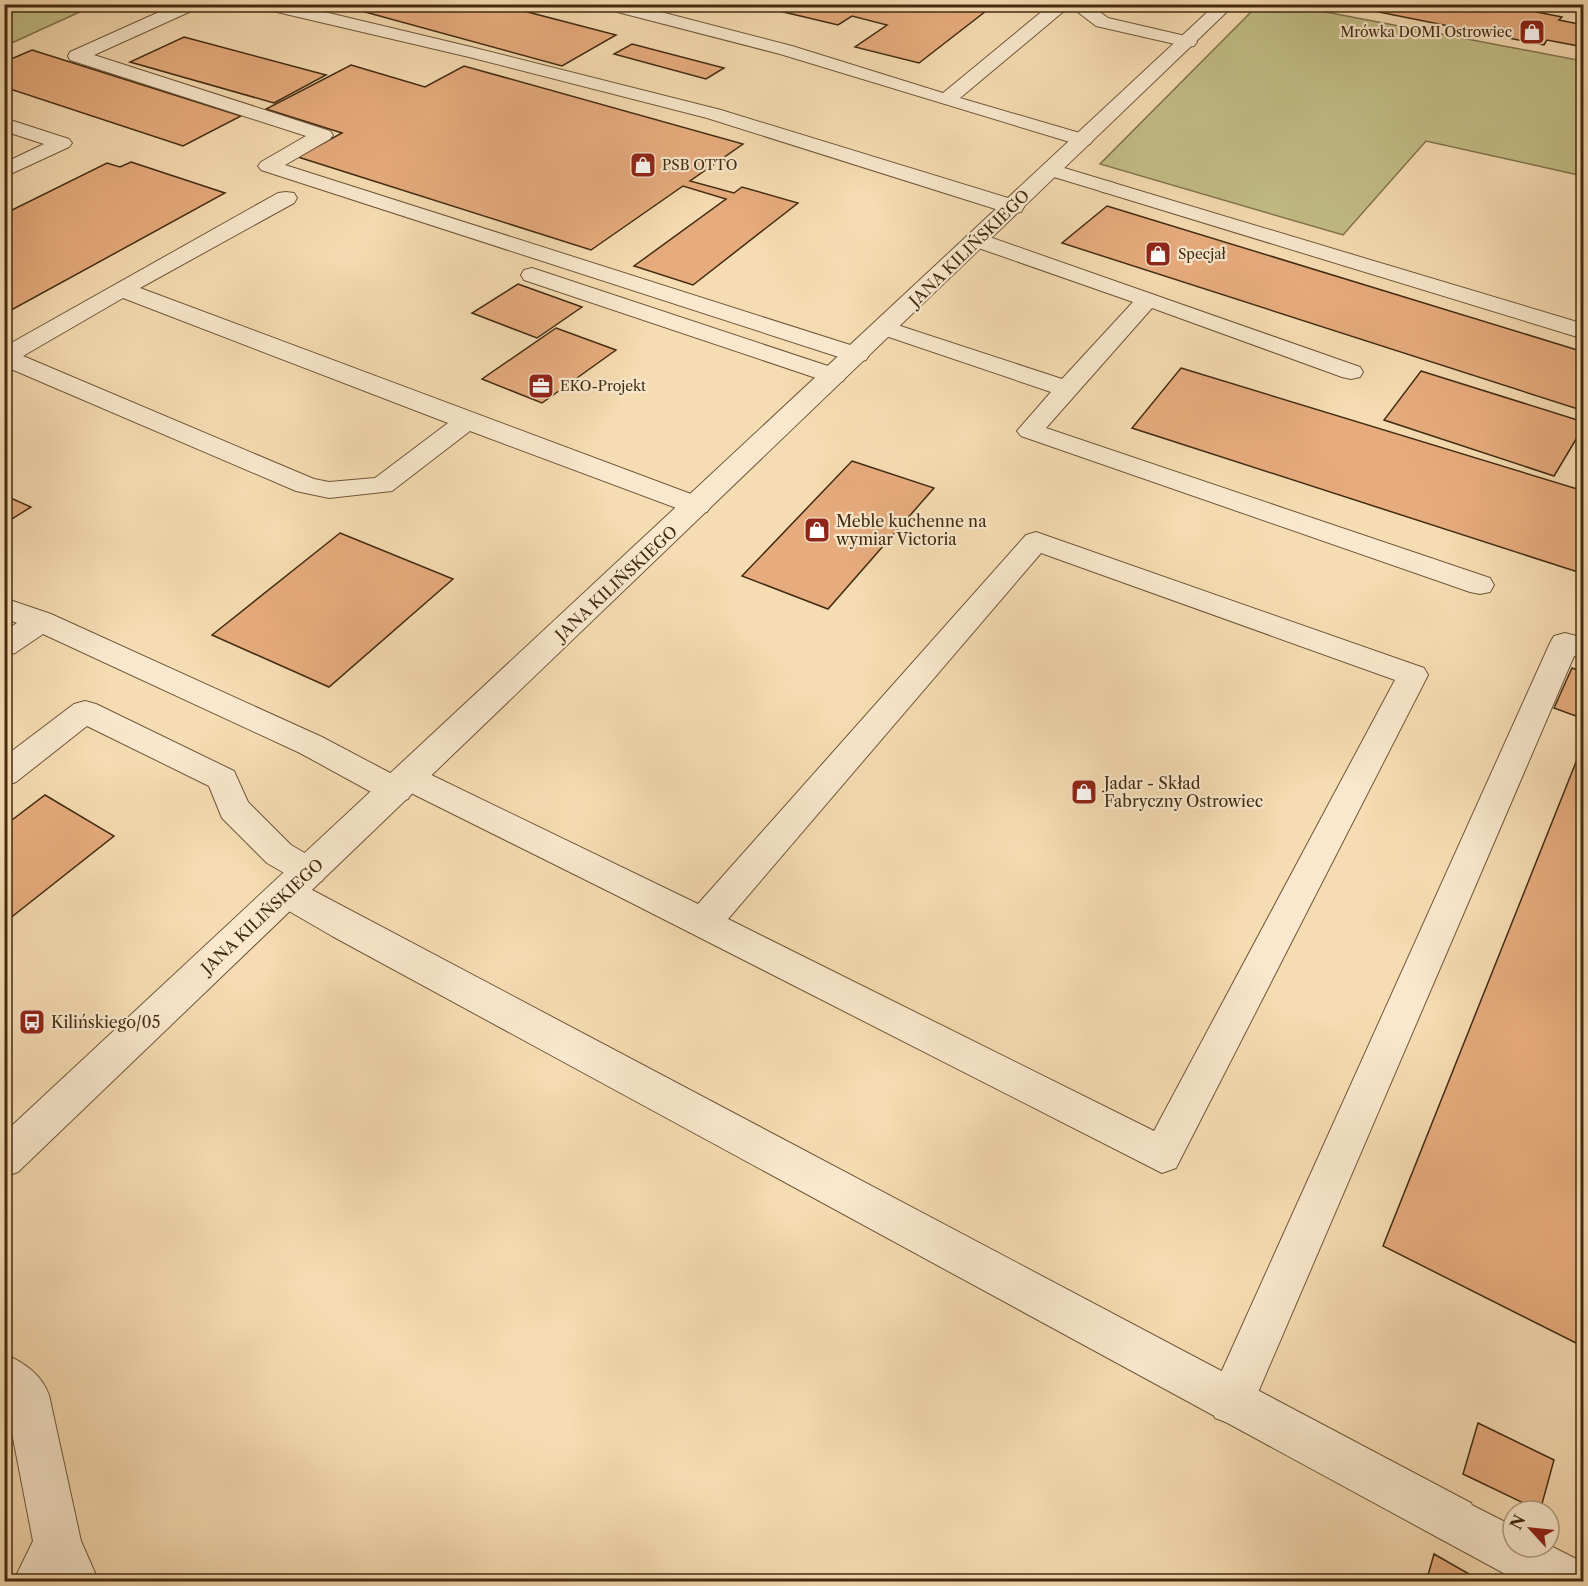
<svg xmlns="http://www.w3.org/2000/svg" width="1588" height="1586" font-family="'Libre Caslon Text',serif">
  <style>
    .green { fill: #c3be87; stroke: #82744c; stroke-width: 1.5 }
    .building { fill: #e7ac7e; stroke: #422b11; stroke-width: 1.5 }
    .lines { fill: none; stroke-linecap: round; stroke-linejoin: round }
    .service-casing { stroke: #6f5739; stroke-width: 2 }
    .minor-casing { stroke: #6f5739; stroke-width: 2 }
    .tertiary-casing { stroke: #6f5739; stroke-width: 2 }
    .service { fill: #f9e8cd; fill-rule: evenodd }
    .minor { fill: #f9e8cd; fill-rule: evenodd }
    .tertiary { fill: #f9e8cd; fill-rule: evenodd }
    .labels { text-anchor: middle; stroke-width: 4.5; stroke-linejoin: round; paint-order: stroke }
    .far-poi-label { font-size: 14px; fill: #422b11; stroke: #f9e8cd; text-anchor: start }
    .street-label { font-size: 16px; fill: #422b11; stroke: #f9e8cd }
    .poi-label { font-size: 16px; fill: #422b11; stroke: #f9e8cd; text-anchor: start }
  </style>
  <rect width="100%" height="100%" fill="#f6dcb2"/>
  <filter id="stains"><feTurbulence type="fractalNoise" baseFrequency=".00333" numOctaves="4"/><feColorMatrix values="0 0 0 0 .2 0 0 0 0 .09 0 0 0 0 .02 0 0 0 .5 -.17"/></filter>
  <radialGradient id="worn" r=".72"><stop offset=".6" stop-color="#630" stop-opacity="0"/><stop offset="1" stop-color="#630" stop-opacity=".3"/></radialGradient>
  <path class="green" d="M5,4H95V5L5,46Z
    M1258,5H1289L1583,61V176L1426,141L1343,235L1100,164Z"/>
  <path class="building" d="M336,4H497L616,35L562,66Z
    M750,4H995L919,63L855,47L887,25L852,16L838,25Z
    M1339,4H1523L1521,9L1562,17L1559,20L1584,25V47L1547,40L1544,45Z
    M184,37L326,75L274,103L130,62Z
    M632,44L724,68L706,79L614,54Z
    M32,50L241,116L183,146L4,87V62Z
    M351,65L425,87L464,66L743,144L690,181L734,193L742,187L798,203L693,285L634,266L726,199L683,186L591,250L298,157L342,133L266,109Z
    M131,162L225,193L4,314V214L107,163L120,167Z
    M1107,206L1584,352V411L1062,243Z
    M518,284L582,307L537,338L472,313Z
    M556,328L616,350L542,403L482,379Z
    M1181,368L1584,491V574L1132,428Z
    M1421,371L1584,422V426L1554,476L1384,420Z
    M852,461L934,488L828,609L742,576Z
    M4,495L31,507L4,524Z
    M340,533L453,579L329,687L212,635Z
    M1572,668L1584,672V719L1554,708Z
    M1584,742V1347L1383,1246Z
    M45,795L114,836L4,923V826Z
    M1478,1423L1554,1460L1540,1511L1463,1474Z
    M1434,1554L1483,1582H1426Z"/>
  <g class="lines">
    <g class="service-casing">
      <path id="service" d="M177,4H200L198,8L94,55L330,131L333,135L330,139L285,165L866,350L869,355L866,360L857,362L848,360L261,170L258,166L261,162L306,136L70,60L68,56L70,52Z
        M258,4H291L471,47L721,110L1021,202L1024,207L1021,212L1013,213L1005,212L707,118L469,57L260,8Z
        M600,4H630L792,46L943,93L1051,4H1089L1108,18L1194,38L1197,42L1194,46L1188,47L1096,26L1070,6L960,98L1090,136L1093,140L1090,144L1083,146L780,54L602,8Z
        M4,118L69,139L72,143L69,147L4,177V163L44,144L4,131Z
        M1107,181L1584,324V339L1100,191L1096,187L1100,183Z
        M286,192L294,193L297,198L294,203L140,288L707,500L711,506L707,512L697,514L687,512L470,431L392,491L329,498L296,491L4,366V347L278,193ZM123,298L448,423L375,478L329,482L314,479L23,356Z
        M978,233L1360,367L1363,372L1360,377L1351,379L1342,377L1152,308L1046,428L1490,578L1494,585L1490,592L1480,594L1470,592L1021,436L1017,431L1051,392L877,333L873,328L877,323L885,321L1062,379L1133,302L970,245L967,240L970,235Z
        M532,268L843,371L846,376L843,381L834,383L825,381L524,280L521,275L524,270Z
        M1036,532L1424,668L1428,675L1176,1168L1162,1173L618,896L411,793L408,799L396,802L384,799L300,753L43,634L15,653L4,656V631L17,623L4,618V598L51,614L322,737L394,775L397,770L409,766L421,770L698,904L1026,535ZM1041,553L1395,680L1154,1131L728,919Z
        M1565,633L1584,638V659L1574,656L1247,1418L1231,1424L1215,1418L1208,1402L1215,1386L1550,643L1554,636Z
        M85,701L96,704L234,771L248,802L291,845L322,863L327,872L322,881L310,885L298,881L267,863L222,818L209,786L87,726L16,782L4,786V757L74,704Z
        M4,1354C25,1363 41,1374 49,1395L81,1541L99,1582H13L33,1541L7,1407L4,1405Z
        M1454,1496L1513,1526V1547H1549V1545L1584,1563V1582H1520L1437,1537L1430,1520L1437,1503Z"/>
    </g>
    <g class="minor-casing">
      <path id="minor" d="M1051,164L1114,183L1118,187L1114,191L1107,193L1044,174L1041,170L1044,166Z
        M287,879L299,883L1471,1503L1478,1520L1471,1537L1454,1544L1437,1537L332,936L275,903L270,893L275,883Z"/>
    </g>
    <g class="tertiary-casing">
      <path id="tertiary" d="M1216,4H1235L18,1172L4,1177V1133Z"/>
    </g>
    <use href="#service" class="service"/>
    <use href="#minor" class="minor"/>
    <use href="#tertiary" class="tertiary"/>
  </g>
  <defs>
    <g id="shop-square" transform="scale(1.35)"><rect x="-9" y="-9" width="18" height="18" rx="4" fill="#8f2418" stroke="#f9e8cd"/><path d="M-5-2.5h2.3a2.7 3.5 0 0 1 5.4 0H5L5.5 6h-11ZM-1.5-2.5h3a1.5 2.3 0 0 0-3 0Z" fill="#fff"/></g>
    <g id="office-square" transform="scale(1.35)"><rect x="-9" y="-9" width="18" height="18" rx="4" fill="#8f2418" stroke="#f9e8cd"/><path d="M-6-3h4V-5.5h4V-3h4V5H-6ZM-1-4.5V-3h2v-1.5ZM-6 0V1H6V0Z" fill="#fff"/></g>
    <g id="bus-square" transform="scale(1.35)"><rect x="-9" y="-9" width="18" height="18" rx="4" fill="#8f2418" stroke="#f9e8cd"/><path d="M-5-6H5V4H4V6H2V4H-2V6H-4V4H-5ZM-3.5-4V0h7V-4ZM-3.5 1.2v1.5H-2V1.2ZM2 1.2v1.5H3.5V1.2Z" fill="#fff"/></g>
  </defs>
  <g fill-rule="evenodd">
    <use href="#shop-square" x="1532" y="32"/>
    <use href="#shop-square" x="643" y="165"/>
    <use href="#shop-square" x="1158" y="254"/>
    <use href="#office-square" x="541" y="386"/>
    <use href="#shop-square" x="817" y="530"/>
    <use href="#shop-square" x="1084" y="792"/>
    <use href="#bus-square" x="32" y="1022"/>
  </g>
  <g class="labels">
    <g class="far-poi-label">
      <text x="1512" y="37" text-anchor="end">Mrówka DOMI Ostrowiec</text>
      <text x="662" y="170">PSB OTTO</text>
      <text x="1178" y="259">Specjał</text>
      <text x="560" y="391">EKO-Projekt</text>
    </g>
    <g class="street-label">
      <text transform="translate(969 248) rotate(-44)" y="6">JANA KILIŃSKIEGO</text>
      <text transform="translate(616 583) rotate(-43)" y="6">JANA KILIŃSKIEGO</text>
      <text transform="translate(262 916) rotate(-43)" y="6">JANA KILIŃSKIEGO</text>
    </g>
    <g class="poi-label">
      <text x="836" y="527">Meble kuchenne na<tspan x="836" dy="18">wymiar Victoria</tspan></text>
      <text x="1104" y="789">Jadar - Skład<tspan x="1104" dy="18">Fabryczny Ostrowiec</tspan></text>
      <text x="51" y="1028">Kilińskiego/05</text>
    </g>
  </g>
  <rect width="1588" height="1586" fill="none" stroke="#f6dcb2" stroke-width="24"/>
  <rect x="6" y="6" width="1576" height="1574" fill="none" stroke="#422b11" stroke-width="3"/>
  <rect x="12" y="12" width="1564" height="1562" fill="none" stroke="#422b11" stroke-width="1.5"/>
  <g transform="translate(1531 1529) rotate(297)"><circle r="28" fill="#f9e8cd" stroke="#b09c82" stroke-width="1.5"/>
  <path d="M0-4.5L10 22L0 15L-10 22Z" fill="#8f2418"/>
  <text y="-9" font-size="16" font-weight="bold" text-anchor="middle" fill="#422b11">N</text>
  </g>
  <rect width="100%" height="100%" filter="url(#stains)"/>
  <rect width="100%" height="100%" fill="url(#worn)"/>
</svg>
